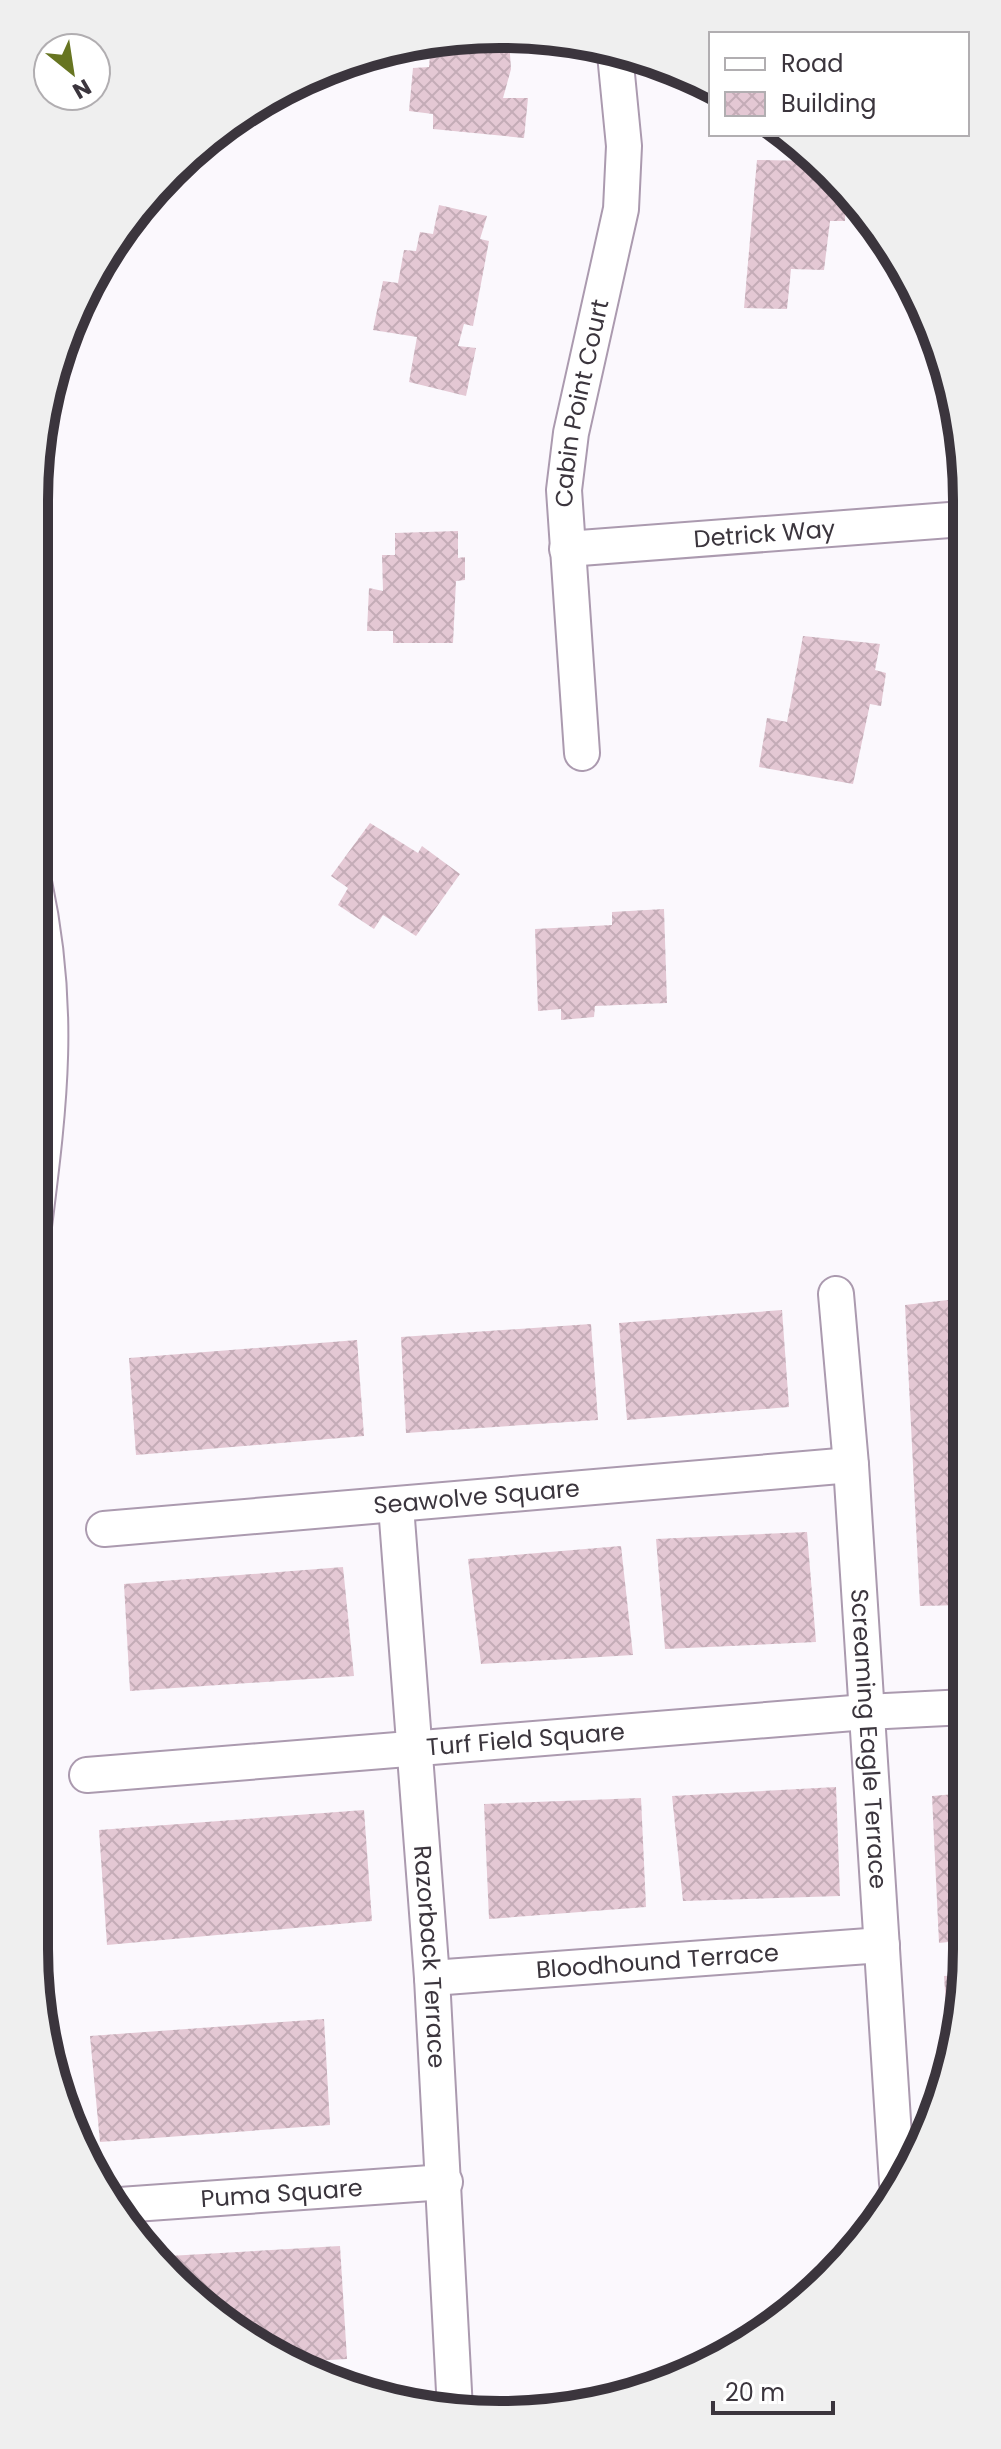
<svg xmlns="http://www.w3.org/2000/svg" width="1001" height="2449" font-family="Poppins,sans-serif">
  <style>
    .building { fill: url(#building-cross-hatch) }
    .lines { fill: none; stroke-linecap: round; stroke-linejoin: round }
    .minor-casing { stroke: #ab9aaf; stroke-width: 38 }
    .minor { stroke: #fff; stroke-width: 34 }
    .labels { text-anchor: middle; stroke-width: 7; stroke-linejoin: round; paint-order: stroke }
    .street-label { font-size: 24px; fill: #3b353d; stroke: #fff }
    .rim { fill: none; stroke: #3b353d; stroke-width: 10 }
  </style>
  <defs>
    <pattern id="building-cross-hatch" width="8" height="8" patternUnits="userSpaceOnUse" patternTransform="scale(2)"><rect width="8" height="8" fill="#e4c8d4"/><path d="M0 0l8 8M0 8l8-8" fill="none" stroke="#c4acb7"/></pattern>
  </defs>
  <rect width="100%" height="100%" fill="#fbf8fd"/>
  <path class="building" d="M470,35L509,40L511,69L503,98H528L524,138L433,129V114L409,111L413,68L429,67L431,45Z
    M757,160L815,161L830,175L829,183L846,188L845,221H830L824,270L791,269L787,309L744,308Z
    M439,205L487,216L480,239L489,241L473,326L464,324L458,346L476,348L466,396L409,382L417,337L373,330L383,281L398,283L404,250L416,251L420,232L433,234Z
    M458,531V558L465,557V580L456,581L453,643H393V631H367L369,588L383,591L382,555H395V533Z
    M803,636L880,644L875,670L886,673L881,706L870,704L853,784L759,767L767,718L787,722Z
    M370,823L418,853L422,846L460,874L416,936L383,915L374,929L338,905L348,888L331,876Z
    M664,909L667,1003L595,1006L594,1017L561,1020V1009L538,1011L535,929L612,925V912Z
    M965,1298L966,1605L920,1606L905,1305Z
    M782,1310L789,1407L627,1420L619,1323Z
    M591,1324L598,1420L406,1433L401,1337Z
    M357,1340L364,1436L136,1455L129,1358Z
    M807,1532L816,1642L665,1649L656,1539Z
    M621,1546L633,1655L481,1664L468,1559Z
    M343,1567L354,1676L130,1691L124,1584Z
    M836,1787L840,1896L683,1901L672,1796Z
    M967,1793V1940L939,1943L932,1796Z
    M641,1798L646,1907L489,1919L484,1804Z
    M364,1810L372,1921L107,1945L99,1830Z
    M963,1975L950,2050H949L944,1976Z
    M324,2019L330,2125L100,2142L90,2036Z
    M340,2246L347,2359L294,2362L268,2353L151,2257Z"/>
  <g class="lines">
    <g class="minor-casing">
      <g id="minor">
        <path id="s1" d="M567,549L963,519"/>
        <path id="s2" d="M582,753L564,490L571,433L621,209L624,146L615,54"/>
        <path d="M34,882C61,1008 50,1100 34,1226"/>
        <path id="s3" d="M836,1294L851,1465L897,2183"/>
        <path id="s4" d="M396,1506L432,1978L455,2410"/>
        <path id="s5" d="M104,1529L851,1465"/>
        <path id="s6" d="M87,1775L866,1712L966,1707"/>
        <path id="s7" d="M432,1978L882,1945"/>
        <path id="s8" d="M120,2205L445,2182"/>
      </g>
    </g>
    <use href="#minor" class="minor"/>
  </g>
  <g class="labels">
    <g class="street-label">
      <text dy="8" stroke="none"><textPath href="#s2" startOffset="352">Cabin Point Court</textPath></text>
      <text dy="8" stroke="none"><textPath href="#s1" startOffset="198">Detrick Way</textPath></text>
      <text dy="8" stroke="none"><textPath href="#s5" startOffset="374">Seawolve Square</textPath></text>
      <text dy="8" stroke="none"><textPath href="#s3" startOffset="446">Screaming Eagle Terrace</textPath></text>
      <text dy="8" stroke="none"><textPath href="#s6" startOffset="440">Turf Field Square</textPath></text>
      <text dy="8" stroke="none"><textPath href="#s4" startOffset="452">Razorback Terrace</textPath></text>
      <text dy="8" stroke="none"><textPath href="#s7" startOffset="226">Bloodhound Terrace</textPath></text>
      <text dy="8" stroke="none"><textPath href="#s8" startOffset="162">Puma Square</textPath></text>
    </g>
  </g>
  <path d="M0 0H1001V2449H0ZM500 48H501A452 452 0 0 1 953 500V1949A452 452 0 0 1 501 2401H500A452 452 0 0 1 48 1949V500A452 452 0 0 1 500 48Z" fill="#efefef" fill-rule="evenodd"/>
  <path class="rim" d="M500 48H501A452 452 0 0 1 953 500V1949A452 452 0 0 1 501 2401H500A452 452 0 0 1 48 1949V500A452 452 0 0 1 500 48Z"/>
  <rect x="709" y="32" width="260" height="104" fill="#ffffff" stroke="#b1aeb1" stroke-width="2"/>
  <rect x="725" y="58" width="40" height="12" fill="#ffffff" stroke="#b1aeb1" stroke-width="2"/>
  <text x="781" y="72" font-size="24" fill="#3b353d">Road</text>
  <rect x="725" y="92" width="40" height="24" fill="url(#building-cross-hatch)" stroke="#b1aeb1" stroke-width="2"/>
  <text x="781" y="112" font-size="24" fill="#3b353d">Building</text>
  <g transform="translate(72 72) rotate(150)"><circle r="38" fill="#ffffff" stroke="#b1aeb1" stroke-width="2"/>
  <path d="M0-6L14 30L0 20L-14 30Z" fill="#677521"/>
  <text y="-12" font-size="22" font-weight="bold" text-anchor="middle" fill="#3b353d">N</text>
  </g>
  <path d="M713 2401v12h120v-12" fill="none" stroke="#3b353d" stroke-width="4"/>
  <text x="725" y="2401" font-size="24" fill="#3b353d" stroke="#ffffff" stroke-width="6" paint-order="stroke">20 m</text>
</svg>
